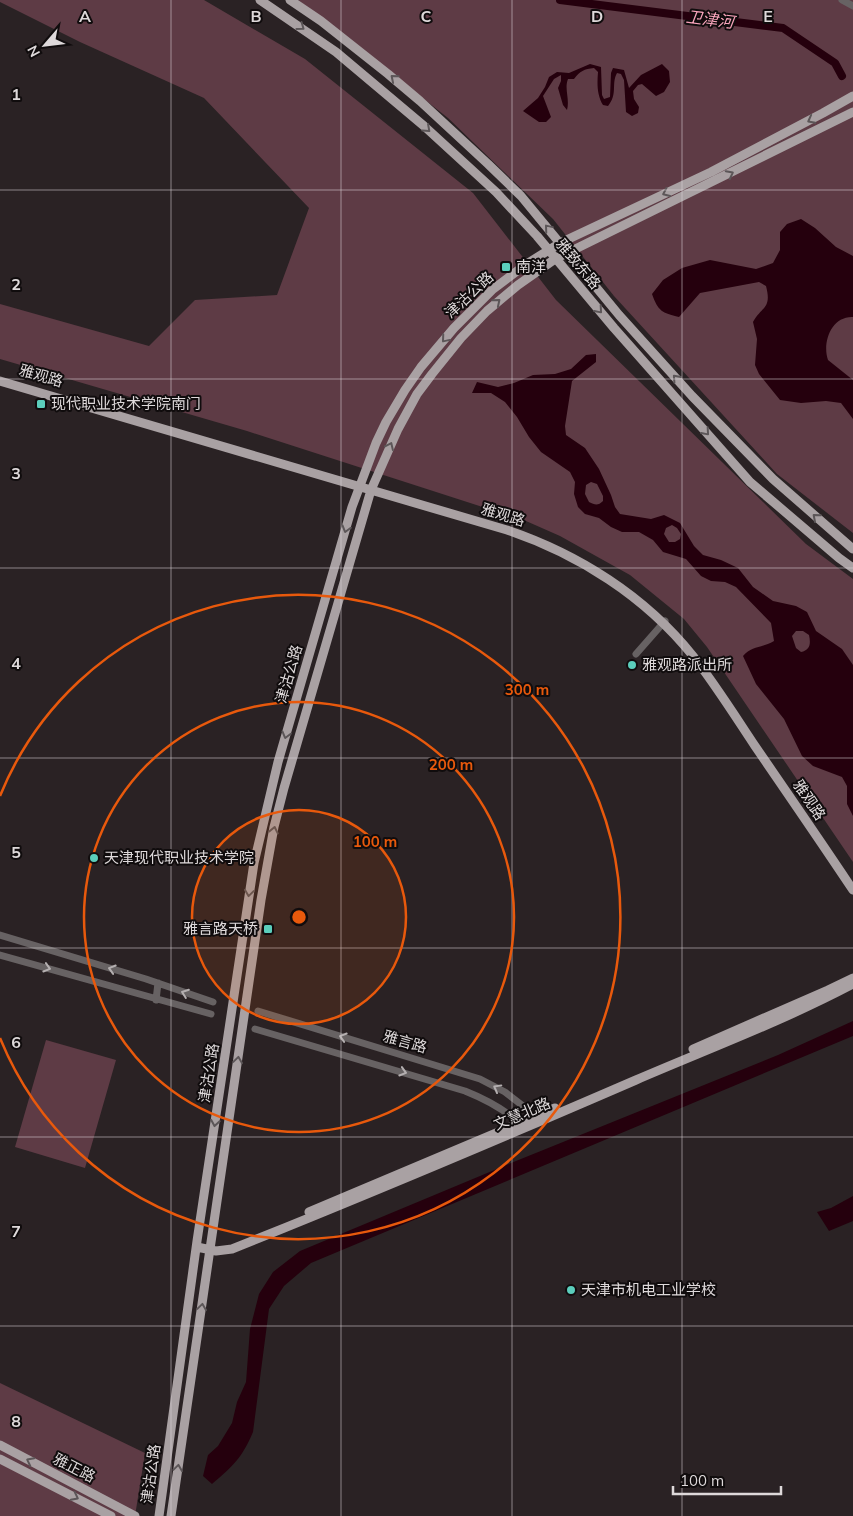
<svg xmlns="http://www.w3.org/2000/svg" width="853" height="1516" font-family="Mulish,'Noto Sans SC',sans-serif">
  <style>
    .green { fill: #5e3b45 }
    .water { fill: #25000d; fill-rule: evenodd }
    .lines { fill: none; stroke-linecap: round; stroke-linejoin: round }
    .canal { stroke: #25000d; stroke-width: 8 }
    .minor { stroke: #676263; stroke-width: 7 }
    .major { stroke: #a9a1a3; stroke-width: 9 }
    .oneway { stroke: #5c5658 }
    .oneway2 { stroke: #b4afb0 }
    .grid { fill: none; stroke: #ded9da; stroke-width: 1; stroke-opacity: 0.55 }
    .ring { fill: none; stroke: #e8590c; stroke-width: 2.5 }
    .poi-dot { fill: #5bcebc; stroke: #100c0d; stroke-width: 2 }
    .labels { text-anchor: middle; stroke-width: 4; stroke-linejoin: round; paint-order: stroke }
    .street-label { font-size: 15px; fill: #ded9da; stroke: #100c0d }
    .poi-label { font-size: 15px; fill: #ded9da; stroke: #100c0d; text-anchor: start }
    .water-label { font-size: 16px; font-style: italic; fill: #f9a5bc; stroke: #100c0d }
    .grid-label { font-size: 16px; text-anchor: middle; font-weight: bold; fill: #ded9da; stroke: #100c0d; stroke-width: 4; stroke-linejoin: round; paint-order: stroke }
    .centre { fill: #e8590c; stroke: #100c0d; stroke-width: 2.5 }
    .ring-label { font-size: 15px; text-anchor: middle; font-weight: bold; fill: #e8590c; stroke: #100c0d; stroke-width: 4; stroke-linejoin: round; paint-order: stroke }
  </style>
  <rect width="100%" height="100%" fill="#2a2224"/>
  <path class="green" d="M0,0H204L305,59L473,193L556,300L806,544L853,579V862L707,647L684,619L630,575L560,536L526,521L247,431L0,359V304L149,346L195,300L277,295L309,208L204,98L80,42L0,2Z
    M298,0H853V533L777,474L614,296L553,219L448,118Z
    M46,1040L116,1060L85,1168L15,1147Z
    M0,1383L145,1453L135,1516H0Z"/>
  <path class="water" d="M590,64L601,67L602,95L604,99L610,97L611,73L613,68L624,70L629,88L641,75L662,64L669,71L670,82L664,92L656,96L642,84L638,85L633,91L634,99L639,107L638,113L632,116L626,112L624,80L621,74L617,73C611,84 618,94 608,106L603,105C597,95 597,84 598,72L594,68C584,69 580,71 574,79H568C564,89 570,99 567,110L563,105L558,88L561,81V75L554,79L543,96L551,117L546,122H539L523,111L538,98L545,87L549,77L557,72L569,73Z
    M801,219L815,228L836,247L853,256V317C831,316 822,343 828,360L853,380V419L841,403L826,401L801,403L780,400L759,374L755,365L757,339L753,322C762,306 772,309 766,286L759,282L700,293L679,317C662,313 658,311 652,294L663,280L682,268L710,260L756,269L773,263L780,250V232L787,224Z
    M596,354V362L572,381L565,426L566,435L585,448L599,469L611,495L615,507L620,514L651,519L664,515L680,523L694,546L703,555L721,560L738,568L753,587L773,601L796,606L807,612L816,631L842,649L853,665V816L847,804V786L842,777L813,766L802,756L784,719L756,684L743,656C752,646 762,648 774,641L771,623L736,587L725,582L711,581L701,576L686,559L663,552L653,540L639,532H622L611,527L599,518L585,514L578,507L574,494L575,482L570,472L541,452L529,437L517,417L505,402L491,393H472L477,382L498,387L514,383L533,375L555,374L571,369L586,355ZM591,482L597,484L603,496V501C598,506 595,505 589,502L585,494L586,485ZM672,525L677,528L681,534L680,539L675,542H669L664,534L666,528ZM796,631H803L809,635C811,644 810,650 801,652L796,648L792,636Z
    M853,1021V1036L311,1263L284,1286L269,1309L253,1432C242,1458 233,1466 212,1484L203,1476L208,1455L218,1446L232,1423L237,1402L246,1382L250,1329L259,1294L273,1272L300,1251L516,1161L778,1055Z
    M853,1196V1221L829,1231L817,1212L831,1208Z"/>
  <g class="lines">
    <path class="canal" d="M560,0L783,28L835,63L842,76"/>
    <path class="minor" d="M842,0L853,6
      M636,654L665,621
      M0,935L146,979L213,1002
      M0,955L211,1014
      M156,1000L158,983
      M258,1011L480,1079L505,1092L536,1116
      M255,1029L465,1091C485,1099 503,1108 519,1123"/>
    <path class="major" d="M260,0L336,52L424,126L496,192L537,236L614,328L750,482L839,558L853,568
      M290,0L321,21L388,74L420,101L488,164L521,196L619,315L692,396L773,479L853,549
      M0,381L507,530C578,554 645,596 693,656C715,684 735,716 755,746C788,794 821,842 853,890
      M693,1049L828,990L853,978
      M309,1212L555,1108
      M197,1247L216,1251L232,1249C367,1195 502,1138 636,1080C708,1049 783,1021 853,984
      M0,1445L135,1516
      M0,1459L111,1516
      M159,1516L197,1241L254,863L278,762L352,507L376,443L386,422L405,390L421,367L454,328L492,290L525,265L560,243L711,172L823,113L853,96
      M171,1516L261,900L274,827L284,788L371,490L398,429L417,394L432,374L461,338L487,311L518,285L555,259L853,112"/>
  </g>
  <defs><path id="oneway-chevron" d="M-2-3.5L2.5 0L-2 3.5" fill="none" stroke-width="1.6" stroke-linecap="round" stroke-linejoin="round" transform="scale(1.25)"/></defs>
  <g class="oneway">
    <use href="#oneway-chevron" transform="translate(301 27) rotate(36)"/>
    <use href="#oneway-chevron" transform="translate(394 78) rotate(-140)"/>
    <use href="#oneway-chevron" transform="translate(811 120) rotate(152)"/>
    <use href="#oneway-chevron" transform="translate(427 129) rotate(42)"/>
    <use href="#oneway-chevron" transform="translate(730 174) rotate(-27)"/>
    <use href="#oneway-chevron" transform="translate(666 193) rotate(155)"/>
    <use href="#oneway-chevron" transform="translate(548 228) rotate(-130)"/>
    <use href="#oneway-chevron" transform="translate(497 302) rotate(-40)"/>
    <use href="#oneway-chevron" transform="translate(599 310) rotate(49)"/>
    <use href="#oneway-chevron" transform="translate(445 339) rotate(130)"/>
    <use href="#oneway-chevron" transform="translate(676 378) rotate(-132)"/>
    <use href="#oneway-chevron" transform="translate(706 432) rotate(49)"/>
    <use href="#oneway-chevron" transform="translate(390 446) rotate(-65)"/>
    <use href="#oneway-chevron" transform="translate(816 517) rotate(-139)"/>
    <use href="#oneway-chevron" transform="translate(346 529) rotate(106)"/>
    <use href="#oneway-chevron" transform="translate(286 735) rotate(105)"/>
    <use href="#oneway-chevron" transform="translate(274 830) rotate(-78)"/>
    <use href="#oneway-chevron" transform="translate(249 893) rotate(98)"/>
    <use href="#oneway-chevron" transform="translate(238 1060) rotate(-82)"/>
    <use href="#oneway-chevron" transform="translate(215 1123) rotate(99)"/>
    <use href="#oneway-chevron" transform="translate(202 1307) rotate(-82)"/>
    <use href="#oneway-chevron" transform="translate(30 1461) rotate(-153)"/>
    <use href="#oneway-chevron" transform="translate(178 1468) rotate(-82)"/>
    <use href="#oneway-chevron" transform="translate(75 1497) rotate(27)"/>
  </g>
  <g class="oneway2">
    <use href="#oneway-chevron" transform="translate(47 968) rotate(17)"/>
    <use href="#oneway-chevron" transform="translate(112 969) rotate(-163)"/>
    <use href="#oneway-chevron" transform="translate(185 993) rotate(-160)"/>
    <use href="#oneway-chevron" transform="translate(343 1037) rotate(-163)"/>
    <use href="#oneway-chevron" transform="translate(403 1072) rotate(17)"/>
    <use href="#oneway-chevron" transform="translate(497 1088) rotate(-151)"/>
  </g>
  <path class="grid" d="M171,0V1516M341,0V1516M512,0V1516M682,0V1516M0,190H853M0,379H853M0,568H853M0,758H853M0,948H853M0,1137H853M0,1326H853"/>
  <circle cx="299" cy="917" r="107" fill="#e8590c" fill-opacity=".12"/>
  <g class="ring">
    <circle cx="299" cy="917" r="107"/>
    <circle cx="299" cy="917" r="215"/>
    <path d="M0 796A322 322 0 1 1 0 1038"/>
  </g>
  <g class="poi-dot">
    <rect x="501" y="262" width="10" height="10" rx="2.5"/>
    <rect x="36" y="399" width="10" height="10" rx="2.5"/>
    <circle cx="632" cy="665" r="5"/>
    <circle cx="94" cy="858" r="5"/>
    <rect x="263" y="924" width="10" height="10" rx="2.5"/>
    <circle cx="571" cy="1290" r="5"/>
  </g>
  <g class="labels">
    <g class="street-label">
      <text transform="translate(578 264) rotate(50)" y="5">雅致东路</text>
      <text transform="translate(469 295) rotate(-43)" y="5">津沽公路</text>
      <text transform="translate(41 376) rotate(16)" y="5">雅观路</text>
      <text transform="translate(503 515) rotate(17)" y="5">雅观路</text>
      <text transform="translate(289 674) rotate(-74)" y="5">津沽公路</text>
      <text transform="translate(809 800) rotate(56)" y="5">雅观路</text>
      <text transform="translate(405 1042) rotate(16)" y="5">雅言路</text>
      <text transform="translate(209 1073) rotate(-81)" y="5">津沽公路</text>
      <text transform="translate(522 1114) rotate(-23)" y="5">文慧北路</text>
      <text transform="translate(74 1468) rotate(27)" y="5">雅正路</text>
      <text transform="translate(151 1474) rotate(-82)" y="5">津沽公路</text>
    </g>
    <g class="poi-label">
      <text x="516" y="272">南洋</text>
      <text x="51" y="409">现代职业技术学院南门</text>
      <text x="642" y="670">雅观路派出所</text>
      <text x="104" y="863">天津现代职业技术学院</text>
      <text x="258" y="934" text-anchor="end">雅言路天桥</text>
      <text x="581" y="1295">天津市机电工业学校</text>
    </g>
    <g class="water-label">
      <text transform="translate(710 19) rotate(7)" y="6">卫津河</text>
    </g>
  </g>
  <g class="grid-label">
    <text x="85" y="22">A</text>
    <text x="256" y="22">B</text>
    <text x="426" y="22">C</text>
    <text x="597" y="22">D</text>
    <text x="768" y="22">E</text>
    <text x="16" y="100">1</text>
    <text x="16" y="290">2</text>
    <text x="16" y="479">3</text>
    <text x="16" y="669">4</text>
    <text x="16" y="858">5</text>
    <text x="16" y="1048">6</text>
    <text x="16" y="1237">7</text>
    <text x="16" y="1427">8</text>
  </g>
  <circle cx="299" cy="917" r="8" class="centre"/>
  <g class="ring-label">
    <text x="527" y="695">300 m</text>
    <text x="451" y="770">200 m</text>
    <text x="375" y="847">100 m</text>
  </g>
  <g transform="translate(45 45) rotate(242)" stroke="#100c0d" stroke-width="4" paint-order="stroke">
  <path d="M0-4L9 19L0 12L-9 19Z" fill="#ded9da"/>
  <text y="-8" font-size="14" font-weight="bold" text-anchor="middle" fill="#ded9da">N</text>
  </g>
  <path d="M673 1486v8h108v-8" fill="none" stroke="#ded9da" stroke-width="2.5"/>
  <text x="680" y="1486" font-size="15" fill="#ded9da" stroke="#100c0d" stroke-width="4" paint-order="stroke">100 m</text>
</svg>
